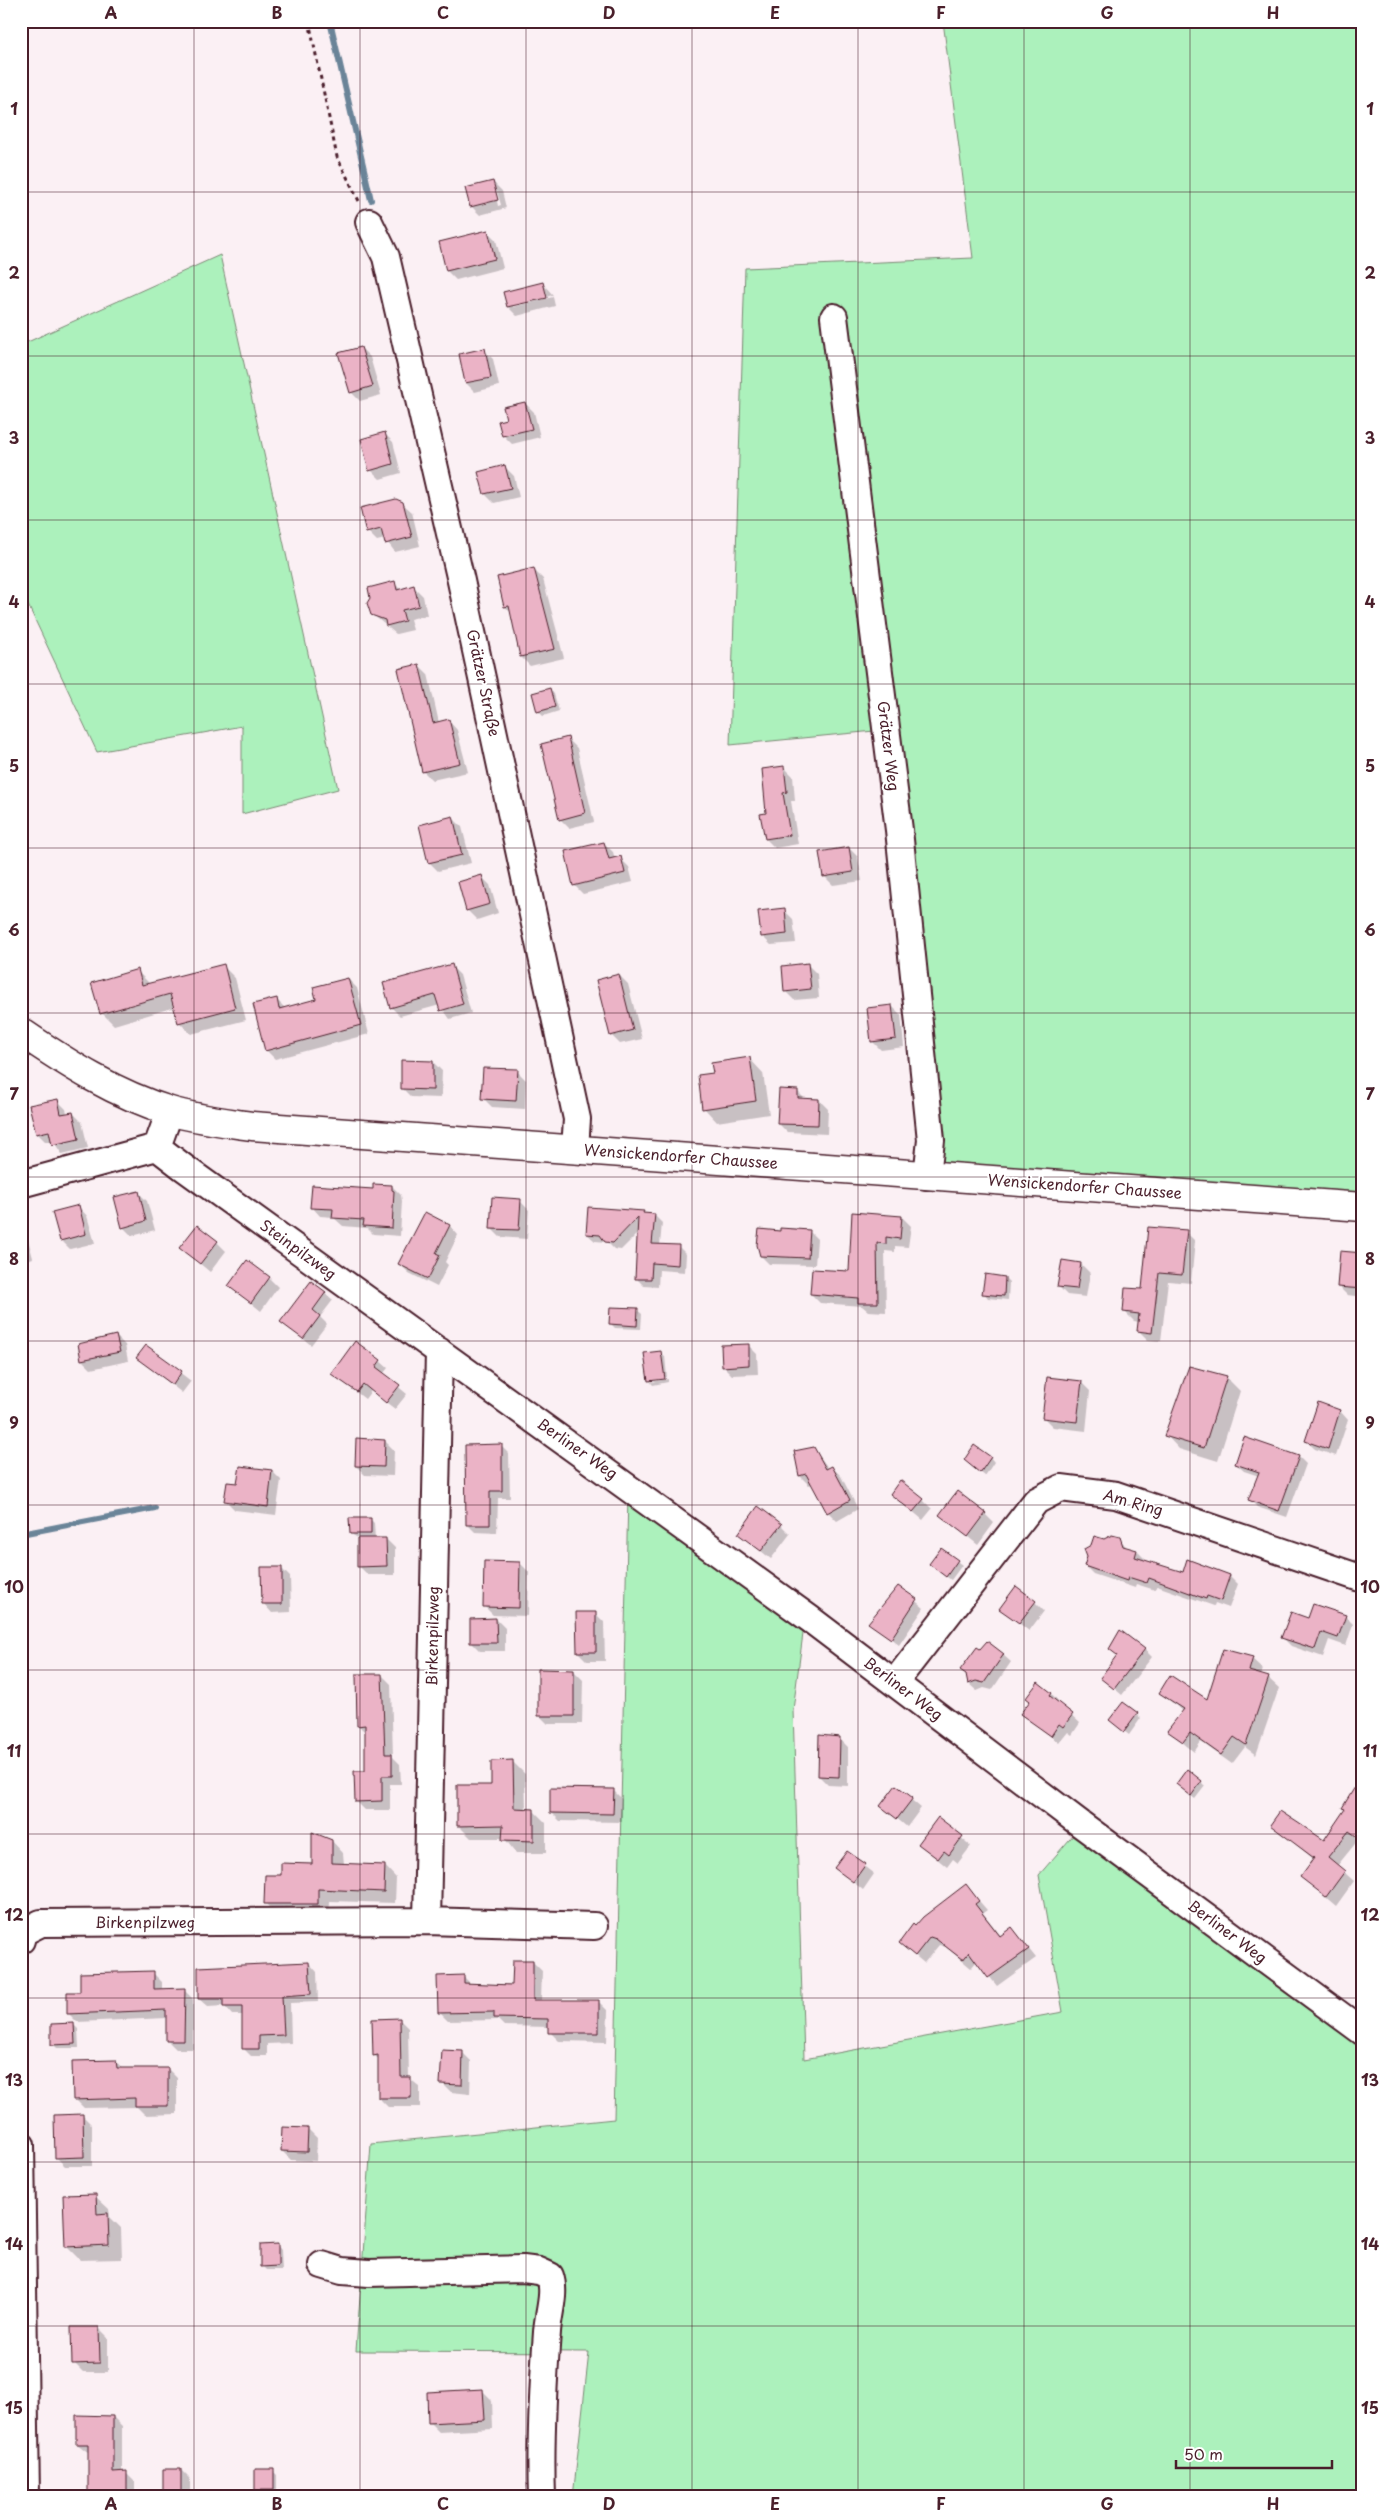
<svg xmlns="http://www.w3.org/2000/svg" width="1384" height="2518" font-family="'Playpen Sans',sans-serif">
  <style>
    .green { fill: #acf1bc; stroke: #7b8874 }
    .shadow { fill: #0003; fill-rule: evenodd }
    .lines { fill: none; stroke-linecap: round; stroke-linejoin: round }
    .stream { stroke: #6a8498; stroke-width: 6 }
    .building { fill: #ebb3c6; stroke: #4a1f2b }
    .minor-casing { stroke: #4a1f2b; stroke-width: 30 }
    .major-casing { stroke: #4a1f2b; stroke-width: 31 }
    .path { stroke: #4a1f2b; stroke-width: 3; stroke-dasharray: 4 4; stroke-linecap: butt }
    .minor { stroke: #fff; stroke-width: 26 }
    .major { stroke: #fff; stroke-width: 28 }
    .grid { fill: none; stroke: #4a1f2b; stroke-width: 1; stroke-opacity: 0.55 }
    .labels { text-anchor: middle; stroke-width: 4; stroke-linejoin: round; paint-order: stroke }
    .street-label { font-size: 15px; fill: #4a1f2b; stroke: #fff }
    .neatline { fill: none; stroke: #4a1f2b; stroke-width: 2 }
    .grid-label { font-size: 16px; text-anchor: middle; font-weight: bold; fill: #4a1f2b }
  </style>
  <rect width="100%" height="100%" fill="#fbf0f4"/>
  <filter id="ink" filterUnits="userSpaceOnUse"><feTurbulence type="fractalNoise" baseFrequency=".02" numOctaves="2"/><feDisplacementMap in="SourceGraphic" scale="10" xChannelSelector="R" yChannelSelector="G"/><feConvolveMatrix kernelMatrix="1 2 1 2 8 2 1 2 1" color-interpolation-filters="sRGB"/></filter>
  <g filter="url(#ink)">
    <path class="green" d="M943,21H1363V1201L941,1171L895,729L730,745L745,268L973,258Z
      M220,255L338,789L242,814V726L97,752L21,590V345Z
      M628,1495L804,1626L793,1710L804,2059L1063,2012L1039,1875L1082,1825L1363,2037V2497H573L589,2352L356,2351L371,2144L614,2119Z"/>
    <path class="shadow" d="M493,182L502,191L506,208L480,215L471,206ZM495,191H497L501,205L498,206Z
      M487,231L496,240L503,268L456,280L447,271L440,243Z
      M543,284L553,295L513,305V307L553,297L555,306L517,316L508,307Z
      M361,348L370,357L381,395L360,401L351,392Z
      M484,350L493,359L499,386L475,392L466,383L460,355Z
      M525,403L534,412L540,437L512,444L503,435L508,420Z
      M384,433L393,442L401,473L380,479L371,470Z
      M505,467L514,476L519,497L494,503L485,494L480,473Z
      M402,503L412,512L420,546L395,552L385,539L377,541L368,532Z
      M534,570L543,579L564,658L530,666L521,657L512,613L505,607Z
      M394,583L401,590L414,587L423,596L427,615L410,619L413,630L396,634L372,614Z
      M419,665L428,674L439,723L448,720L457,730L468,772L432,780L423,771Z
      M550,689L554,694L559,711L543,716L538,711Z
      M568,739L577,748L594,822L569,828L560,819Z
      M784,767L793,776L795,801H791L798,844L775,848L766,839L768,814Z
      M453,818L462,827L471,863L438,871L429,862Z
      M604,843L613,852L615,859L620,858L629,867L633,882L583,894L574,885Z
      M849,848L858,857L862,881L833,885L824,876Z
      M481,876L490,885L498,913L477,920L468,911Z
      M784,910L793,919L796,943L771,945L762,936Z
      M21,938L26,944L21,951Z
      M808,965L817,974L819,998L794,1000L785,991Z
      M223,966L235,978L246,1020L191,1034L179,1022L175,1007L114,1025L102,1013L137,971L150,984Z
      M451,966L460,975L471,1013L450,1019L440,1005L400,1016L391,1007Z
      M619,975L628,984L642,1039L620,1044L611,1035Z
      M348,979L357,988L369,1034L275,1059L266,1050L276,999L285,1008L318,1000Z
      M892,1006L901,1015L904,1047L881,1050L872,1041Z
      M750,1059L763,1073L769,1114L717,1122L704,1108L714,1074Z
      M433,1062L442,1071L441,1098L411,1097L402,1088Z
      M517,1071L526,1080L525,1109L492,1107L483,1098Z
      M798,1092L805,1099L819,1100L828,1109L827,1134L787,1132L778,1123Z
      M57,1100L66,1109L67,1114L73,1113L82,1122L88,1148L62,1154L53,1141L46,1142L37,1133Z
      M392,1186L401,1195L402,1201L400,1236L373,1234L367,1228L343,1226L333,1217L320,1216L312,1207Z
      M138,1192L147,1201L155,1230L132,1236L123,1227Z
      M520,1201L529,1210L527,1239L500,1237L491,1228Z
      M78,1206L87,1216L95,1243L70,1249L61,1240Z
      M589,1209L644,1213L654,1215L662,1223L660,1245L678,1246L686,1254L685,1272L659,1270L658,1287L644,1286L636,1278L639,1232L621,1250L614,1249L607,1242L595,1241L587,1234Z
      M426,1214L450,1226L458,1235L445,1262L448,1265L437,1287L409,1273L400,1264Z
      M853,1214L902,1217L911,1226L908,1247L895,1246V1252L885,1251L886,1312L868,1311L862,1306L820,1303L811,1294L850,1273Z
      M21,1227L26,1232L33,1258L21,1262Z
      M760,1231H809L817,1239L815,1265L769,1264L761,1256Z
      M1186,1232L1195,1241L1191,1283L1168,1281L1161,1341L1148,1340L1139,1331V1322L1134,1321L1125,1312Z
      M217,1242L226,1251L210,1272L181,1248Z
      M1363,1254V1297L1347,1295L1338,1286Z
      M1081,1264L1090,1273L1086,1297L1067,1295L1058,1286Z
      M269,1278L278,1287L261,1311L230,1286Z
      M1005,1278L1009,1282L1008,1300L988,1298L984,1293Z
      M325,1293L333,1300L320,1317L327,1324L311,1345L282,1322Z
      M637,1310L642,1314L641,1329L615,1328L611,1324Z
      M116,1336L125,1345L128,1361L91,1369L82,1360L79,1344Z
      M748,1345L757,1354L758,1374L732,1375L723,1366Z
      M146,1347L191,1381L182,1393L138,1358Z
      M660,1352L665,1356L667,1377L651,1379V1382L668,1379V1382L653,1385L649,1380Z
      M380,1361L388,1368L383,1374L407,1394L395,1409L371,1391L365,1399L333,1374Z
      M1226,1377L1240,1391L1218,1461L1179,1449L1166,1435Z
      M1081,1382L1090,1391L1086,1431L1053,1427L1044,1418Z
      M1319,1404L1340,1411L1348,1420L1336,1456L1315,1449L1306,1441Z
      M385,1441L394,1450L393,1476L365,1475L356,1466Z
      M501,1446L509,1454L510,1498H498L497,1533L475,1532L467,1524Z
      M814,1449L829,1469L832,1467L841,1476L858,1509L837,1521L828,1512L812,1484L809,1485L800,1476L796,1452Z
      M990,1457L994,1462L985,1476L970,1464Z
      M1299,1457L1306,1464L1287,1517L1257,1507L1250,1500L1259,1476L1244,1471L1236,1464Z
      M272,1471L281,1480L276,1515L235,1510L226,1501L238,1484Z
      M892,1494L923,1500L932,1509L923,1520Z
      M985,1514L994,1523L978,1545L941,1515Z
      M370,1519L374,1523L375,1539H386L395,1548V1575H368L359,1566L358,1538L351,1534Z
      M781,1525L790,1534L771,1559L740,1534Z
      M1119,1538L1128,1549L1137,1551L1145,1559L1144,1561L1183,1574L1230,1576L1238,1584L1229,1608L1215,1603L1214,1606L1157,1586L1155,1590L1136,1584L1135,1588L1093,1574L1085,1566L1104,1540Z
      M942,1550L962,1565L951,1580L935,1568Z
      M520,1563L529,1572L528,1616L493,1615L484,1606Z
      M281,1568L290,1577L291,1612L272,1613L263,1603Z
      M899,1587L924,1608L899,1645L870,1622Z
      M1035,1602L1044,1611L1029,1631L1001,1609Z
      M595,1613L604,1622L605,1661H587L578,1652Z
      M1345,1616L1353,1624L1346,1646L1329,1640L1323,1657L1291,1646L1283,1638L1309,1619Z
      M496,1619L505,1628V1651H480L471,1642Z
      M1110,1648L1144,1649L1152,1657L1122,1695L1102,1678L1118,1656Z
      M1003,1655L1011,1662L992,1690L984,1688L977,1691L969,1684L968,1676Z
      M1252,1659L1263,1669L1261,1676L1268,1678L1279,1688L1256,1755L1245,1747L1232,1764L1201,1742L1194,1752L1169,1731L1183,1711L1160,1693L1208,1701Z
      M574,1671L583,1680L582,1724H548L539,1715Z
      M382,1675L391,1684L393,1757L400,1764L401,1784H390V1810H365L356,1801L367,1772L366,1733L358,1725Z
      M1051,1693L1059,1702L1058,1703L1080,1723L1072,1735L1068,1732L1059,1743L1022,1713Z
      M1123,1704L1141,1718L1129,1735L1115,1724Z
      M839,1738L848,1747V1786L828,1785L819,1776Z
      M513,1762L525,1774L526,1810H533L546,1823V1853H516L504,1838H471L459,1826Z
      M1363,1779V1842L1359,1839L1337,1866L1354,1881L1336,1906L1302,1877L1315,1860L1272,1825L1324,1841L1346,1810Z
      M1201,1782L1205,1786L1195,1799L1181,1788Z
      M896,1787L921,1808L907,1827L882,1806Z
      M613,1790L622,1799V1822L560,1821L551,1812Z
      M938,1819L971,1846L958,1863L953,1859L947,1867L919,1844Z
      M332,1841L343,1853L344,1864L385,1866L396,1878L395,1903L330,1901L329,1916L277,1915L265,1903L282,1876L314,1865Z
      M847,1853L874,1874L863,1890L836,1868Z
      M966,1886L987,1910L983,1913L1001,1936L1012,1928L1036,1958L997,1986L977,1961L971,1968L946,1947L939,1945L924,1963L900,1943Z
      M533,1962L542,1971L541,2001L599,2002L608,2011L607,2042L559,2041L550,2032V2027L504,2026L498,2020L448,2021L439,2012L463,1976L472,1985L513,1986Z
      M309,1963L317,1972L318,2002L290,2003L291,2043L267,2044V2056H251L243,2048V2015H232L224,2006L208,2007L199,1999Z
      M153,1973L162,1982V1990H184L193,1999V2049H176L167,2040V2018L77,2022L68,2013L81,1993Z
      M399,2019L408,2028L409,2078L420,2087V2107H388L379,2098V2060L374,2055Z
      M74,2025L78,2029L79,2048H57L53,2044Z
      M462,2052L471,2061L470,2094L451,2092L442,2083Z
      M116,2061L124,2070L168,2069L177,2078V2114L145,2115L137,2107L84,2108L75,2099Z
      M83,2116L92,2125V2166H65L56,2157Z
      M308,2129L317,2138L316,2161L291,2160L282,2151Z
      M95,2196L109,2209L110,2217L121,2228L122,2259L80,2260L66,2246Z
      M277,2245L281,2250L282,2270H266L262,2266Z
      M99,2328L108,2337V2372H83L74,2363Z
      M483,2391L492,2400L493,2429L439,2432L430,2423L428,2394Z
      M113,2417L122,2426V2473H126L135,2482V2497H89V2453L77,2444Z
      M181,2470L190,2479V2497H164Z
      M273,2471L277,2475V2494H260L256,2490Z"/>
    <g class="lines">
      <path class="stream" d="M330,21L371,200
        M21,1534L155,1508"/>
    </g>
    <path class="building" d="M493,181L498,200L470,207L465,188Z
      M488,230L495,259L446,271L439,242Z
      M543,282L547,298L507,307L503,292Z
      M361,347L373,386L350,393L338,353Z
      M485,348L491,378L465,383L459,354Z
      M525,402L532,429L502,436L498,421L506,419L503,407Z
      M385,432L393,464L369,471L361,439Z
      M505,465L511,488L484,494L478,472Z
      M396,499L403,502L412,537L385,544L381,529L366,533L360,508Z
      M534,568L555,649L520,657L509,606L504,607L497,577Z
      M395,581L397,590L414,585L419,606L402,610L405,621L386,626L385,620L371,615L367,603L370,598L368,588Z
      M419,664L433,723L449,719L460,763L422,772L398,669Z
      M550,688L555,707L537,712L532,693Z
      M568,737L585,813L559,820L541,744Z
      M784,766L787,792L783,793L790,835L765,839L760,814L766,813L762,769Z
      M453,816L462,855L428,863L419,825Z
      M604,842L609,859L621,856L625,873L573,886L565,851Z
      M849,847L853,872L823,877L819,852Z
      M482,875L490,904L466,911L458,882Z
      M785,908L787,934L761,937L758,911Z
      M808,963L811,989L784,992L782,966Z
      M224,964L235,1008L178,1023L170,994L100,1014L91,983L138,969L142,985Z
      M452,964L463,1004L440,1011L435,995L390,1008L383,983Z
      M619,974L633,1030L610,1036L596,980Z
      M348,978L361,1025L265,1051L253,1004L277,998L279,1009L316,999L313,987Z
      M892,1005L896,1039L871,1042L867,1008Z
      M750,1057L756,1101L702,1109L698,1075L713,1073L711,1063Z
      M401,1060L433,1061V1090L401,1089Z
      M483,1068L518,1069L516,1101L481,1099Z
      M779,1089L798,1090V1098L819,1099L818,1125L777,1124Z
      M58,1099L61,1114L73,1112L79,1139L52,1145L49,1131L36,1134L29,1105Z
      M373,1184L392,1185V1190L394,1191L392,1228L363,1226L364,1220L332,1218L333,1209L310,1208L312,1185L373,1189Z
      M139,1191L146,1221L122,1228L114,1197Z
      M492,1197L521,1199L519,1230L490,1229Z
      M79,1205L86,1234L60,1241L52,1212Z
      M588,1207L644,1211L643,1213L655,1214L652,1244L679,1245L678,1265L652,1263L651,1279H635L638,1217L613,1243L605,1242L600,1235L586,1234Z
      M425,1212L450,1225L436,1253L440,1255L428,1279L398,1264Z
      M852,1212L902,1216L900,1239L886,1237V1244L877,1243L878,1303H858V1298L810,1294L812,1269L849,1271Z
      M197,1225L218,1241L200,1264L179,1248Z
      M1148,1227L1187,1230L1182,1275L1159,1273L1152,1333L1137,1331L1139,1314L1123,1312L1125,1288L1142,1289Z
      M780,1228L810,1230L808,1258L760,1256L757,1245L759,1229L780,1231Z
      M1340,1251L1363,1253V1289L1337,1287Z
      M247,1260L270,1277L251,1303L228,1286Z
      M1062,1260L1081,1263L1077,1289L1057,1287Z
      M985,1274L1005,1277L1004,1296L982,1294Z
      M311,1281L326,1292L313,1310L320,1316L303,1339L280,1322Z
      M610,1307L638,1308L637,1326L609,1324Z
      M116,1335L120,1352L81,1360L78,1344Z
      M355,1341L381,1360L376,1367L400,1385L386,1403L363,1384L357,1392L331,1374Z
      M749,1344V1365L722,1367L721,1345Z
      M146,1345L182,1371L173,1385L136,1358Z
      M661,1351L665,1379L648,1381L644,1353Z
      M1189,1366L1227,1376L1204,1448L1164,1436Z
      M1047,1377L1082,1381L1077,1422L1042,1418Z
      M1318,1402L1340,1410L1328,1449L1305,1441Z
      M1244,1437L1299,1456L1279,1511L1248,1500L1259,1472L1235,1464Z
      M356,1438L385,1440L384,1467L355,1466Z
      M502,1444V1491H490V1525H466L465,1445Z
      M974,1445L991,1457L980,1473L964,1460Z
      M814,1447L826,1469L832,1466L850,1500L827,1513L806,1474L799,1476L794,1451Z
      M240,1466L272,1470L268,1507L224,1501L227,1482L237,1483Z
      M900,1480L924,1499L913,1512L890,1494Z
      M957,1491L986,1513L968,1537L939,1515Z
      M758,1506L782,1524L761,1551L738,1534Z
      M349,1518H371V1534H350Z
      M1112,1535L1120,1537L1123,1546L1137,1550L1135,1557L1183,1572L1187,1559L1230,1575L1221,1601L1207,1596L1206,1599L1149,1578L1147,1583L1128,1577L1127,1581L1084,1566L1087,1557L1084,1549L1091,1545L1094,1536L1104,1539Z
      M357,1538H386L387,1566L357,1567Z
      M941,1548L958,1560L946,1577L929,1564Z
      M484,1561L520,1562L519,1608L483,1607Z
      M261,1567H282V1604H262Z
      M898,1586L917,1599L891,1639L868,1623Z
      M1016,1586L1036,1601L1019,1623L999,1609Z
      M1313,1604L1346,1615L1338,1638L1321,1632L1315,1649L1281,1638L1291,1612L1308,1618Z
      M576,1612H596V1652H577Z
      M496,1618L497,1643H470V1619Z
      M1120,1630L1145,1649L1114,1689L1100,1678L1117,1655L1109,1649Z
      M987,1641L1004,1654L984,1683L976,1681L968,1684L966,1674L960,1670L977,1647L980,1649Z
      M1223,1649L1253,1657L1249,1671L1269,1677L1246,1745L1234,1737L1221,1755L1190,1733L1183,1742L1167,1731L1184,1709L1159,1693L1170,1675L1207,1699Z
      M538,1669L574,1670V1716H538Z
      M356,1674H382L385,1754H392V1776H382V1801L355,1802L354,1771H365V1725L357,1726Z
      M1038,1682L1052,1693L1050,1696L1073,1714L1063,1727L1059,1724L1051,1736L1020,1714L1030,1701L1026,1698Z
      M1123,1702L1138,1713L1124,1732L1109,1720Z
      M819,1735L840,1737L839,1777L818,1776Z
      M513,1760L514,1808L534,1809V1841L502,1840L503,1825L457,1826V1785H491V1761Z
      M1187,1769L1202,1781L1191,1796L1176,1784Z
      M1363,1774V1841L1349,1831L1328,1857L1345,1871L1326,1897L1300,1877L1314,1858L1270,1825L1280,1811L1324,1840L1345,1809L1342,1808Z
      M896,1785L913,1798L897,1819L880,1806Z
      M550,1788L614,1789L613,1814L550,1813Z
      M938,1817L963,1836L949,1855L944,1851L938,1859L918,1844Z
      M312,1832L332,1840V1863L385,1865L384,1892L318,1889V1904H264L265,1875H281V1863L312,1864Z
      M847,1851L866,1864L853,1882L834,1868Z
      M966,1884L979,1901L975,1904L1000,1936L1012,1927L1029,1949L988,1978L969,1952L963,1960L936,1939L930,1937L915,1956L899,1943L913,1924L915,1926L923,1917Z
      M513,1960H533V2000H599V2033H548V2019L494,2018V2012L438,2013L437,1976L464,1975V1983L512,1985Z
      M309,1962L311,1994L282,1996L284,2035L259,2036V2049H242V2007H223V1999H198V1967Z
      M154,1971V1989L185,1988L184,2041H166V2010L67,2014V1992H80V1973Z
      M400,2018L401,2077H411V2098H378V2055L373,2056L372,2019Z
      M74,2023L75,2044L51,2045V2024Z
      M442,2050L463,2051L462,2085L440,2084Z
      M116,2060L117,2068H168V2106H135V2098L73,2100L72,2061Z
      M83,2114L84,2157L55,2158L54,2115Z
      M282,2127L308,2128L307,2152L281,2151Z
      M96,2194L97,2214L108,2213L109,2245L65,2247L63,2195Z
      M278,2244V2266L260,2267V2245Z
      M71,2327H99L100,2363L72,2364Z
      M483,2389L485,2420L428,2423L427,2392Z
      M76,2415L113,2416V2472L127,2471V2497H88V2444H76Z
      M163,2469H181V2497H163Z
      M255,2469H274V2490H255Z"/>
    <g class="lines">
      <g class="minor-casing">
        <path id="minor" d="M369,222L386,257L461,581L577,1119L575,1149
          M834,317L899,830L931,1140L927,1176
          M170,1111L157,1147L183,1167L810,1619L1082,1825L1363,2032
          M21,1184L157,1147
          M895,1682L1036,1501L1061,1488L1116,1495L1363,1579
          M427,1921L594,1926
          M21,1940L23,1932L41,1923L427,1921L439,1351
          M21,2145L26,2497
          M322,2265L342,2271L369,2273L523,2269L539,2271L550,2276C556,2293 548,2314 547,2332C543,2387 540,2442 542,2497"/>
      </g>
      <g class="major-casing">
        <path id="major" d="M21,1032C68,1064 115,1094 170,1111C196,1119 225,1122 252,1126L1363,1207"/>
      </g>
      <path class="path" d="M309,21L337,157L359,201"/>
      <use href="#minor" class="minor"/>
      <use href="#major" class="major"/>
    </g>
  </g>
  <path class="grid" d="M194,21V2497M360,21V2497M526,21V2497M692,21V2497M858,21V2497M1024,21V2497M1190,21V2497M21,192H1363M21,356H1363M21,520H1363M21,684H1363M21,848H1363M21,1013H1363M21,1177H1363M21,1341H1363M21,1505H1363M21,1670H1363M21,1834H1363M21,1998H1363M21,2162H1363M21,2326H1363"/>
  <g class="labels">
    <g class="street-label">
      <text transform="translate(483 683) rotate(78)" y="5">Grätzer Straße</text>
      <text transform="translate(888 746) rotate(83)" y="5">Grätzer Weg</text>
      <text transform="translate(681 1157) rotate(4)" y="5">Wensickendorfer Chaussee</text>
      <text transform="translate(1085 1187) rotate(4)" y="5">Wensickendorfer Chaussee</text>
      <text transform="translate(298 1250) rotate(36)" y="5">Steinpilzweg</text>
      <text transform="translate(577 1449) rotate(35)" y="5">Berliner Weg</text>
      <text transform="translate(1133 1503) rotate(16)" y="5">Am Ring</text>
      <text transform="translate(433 1636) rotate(-89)" y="5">Birkenpilzweg</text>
      <text transform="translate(903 1689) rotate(37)" y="5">Berliner Weg</text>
      <text x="145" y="1928">Birkenpilzweg</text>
      <text transform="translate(1227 1932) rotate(37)" y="5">Berliner Weg</text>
    </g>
  </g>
  <rect width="1384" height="2518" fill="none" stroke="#fff" stroke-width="55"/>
  <path d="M1176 2460v8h156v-8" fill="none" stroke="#4a1f2b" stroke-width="2.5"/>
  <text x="1184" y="2460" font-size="15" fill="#4a1f2b" stroke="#ffffff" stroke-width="4" paint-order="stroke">50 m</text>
  <rect x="28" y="28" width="1328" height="2462" class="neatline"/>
  <g class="grid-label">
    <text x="111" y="19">A</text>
    <text x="277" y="19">B</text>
    <text x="443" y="19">C</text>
    <text x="609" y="19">D</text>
    <text x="775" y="19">E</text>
    <text x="941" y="19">F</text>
    <text x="1107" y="19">G</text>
    <text x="1273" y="19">H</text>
    <text x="14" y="115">1</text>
    <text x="1370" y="115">1</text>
    <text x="14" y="279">2</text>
    <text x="1370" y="279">2</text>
    <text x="14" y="444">3</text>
    <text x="1370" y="444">3</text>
    <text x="14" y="608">4</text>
    <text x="1370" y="608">4</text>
    <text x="14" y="772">5</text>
    <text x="1370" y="772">5</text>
    <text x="14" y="936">6</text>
    <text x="1370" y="936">6</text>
    <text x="14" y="1100">7</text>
    <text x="1370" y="1100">7</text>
    <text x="14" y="1265">8</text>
    <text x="1370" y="1265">8</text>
    <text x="14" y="1429">9</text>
    <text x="1370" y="1429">9</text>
    <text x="14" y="1593">10</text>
    <text x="1370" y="1593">10</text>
    <text x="14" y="1757">11</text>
    <text x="1370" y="1757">11</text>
    <text x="14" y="1921">12</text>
    <text x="1370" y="1921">12</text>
    <text x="14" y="2086">13</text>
    <text x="1370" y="2086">13</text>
    <text x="14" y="2250">14</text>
    <text x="1370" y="2250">14</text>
    <text x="14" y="2414">15</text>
    <text x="1370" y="2414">15</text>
    <text x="111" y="2510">A</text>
    <text x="277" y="2510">B</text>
    <text x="443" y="2510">C</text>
    <text x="609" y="2510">D</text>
    <text x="775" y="2510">E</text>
    <text x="941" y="2510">F</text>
    <text x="1107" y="2510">G</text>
    <text x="1273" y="2510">H</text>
  </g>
</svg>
